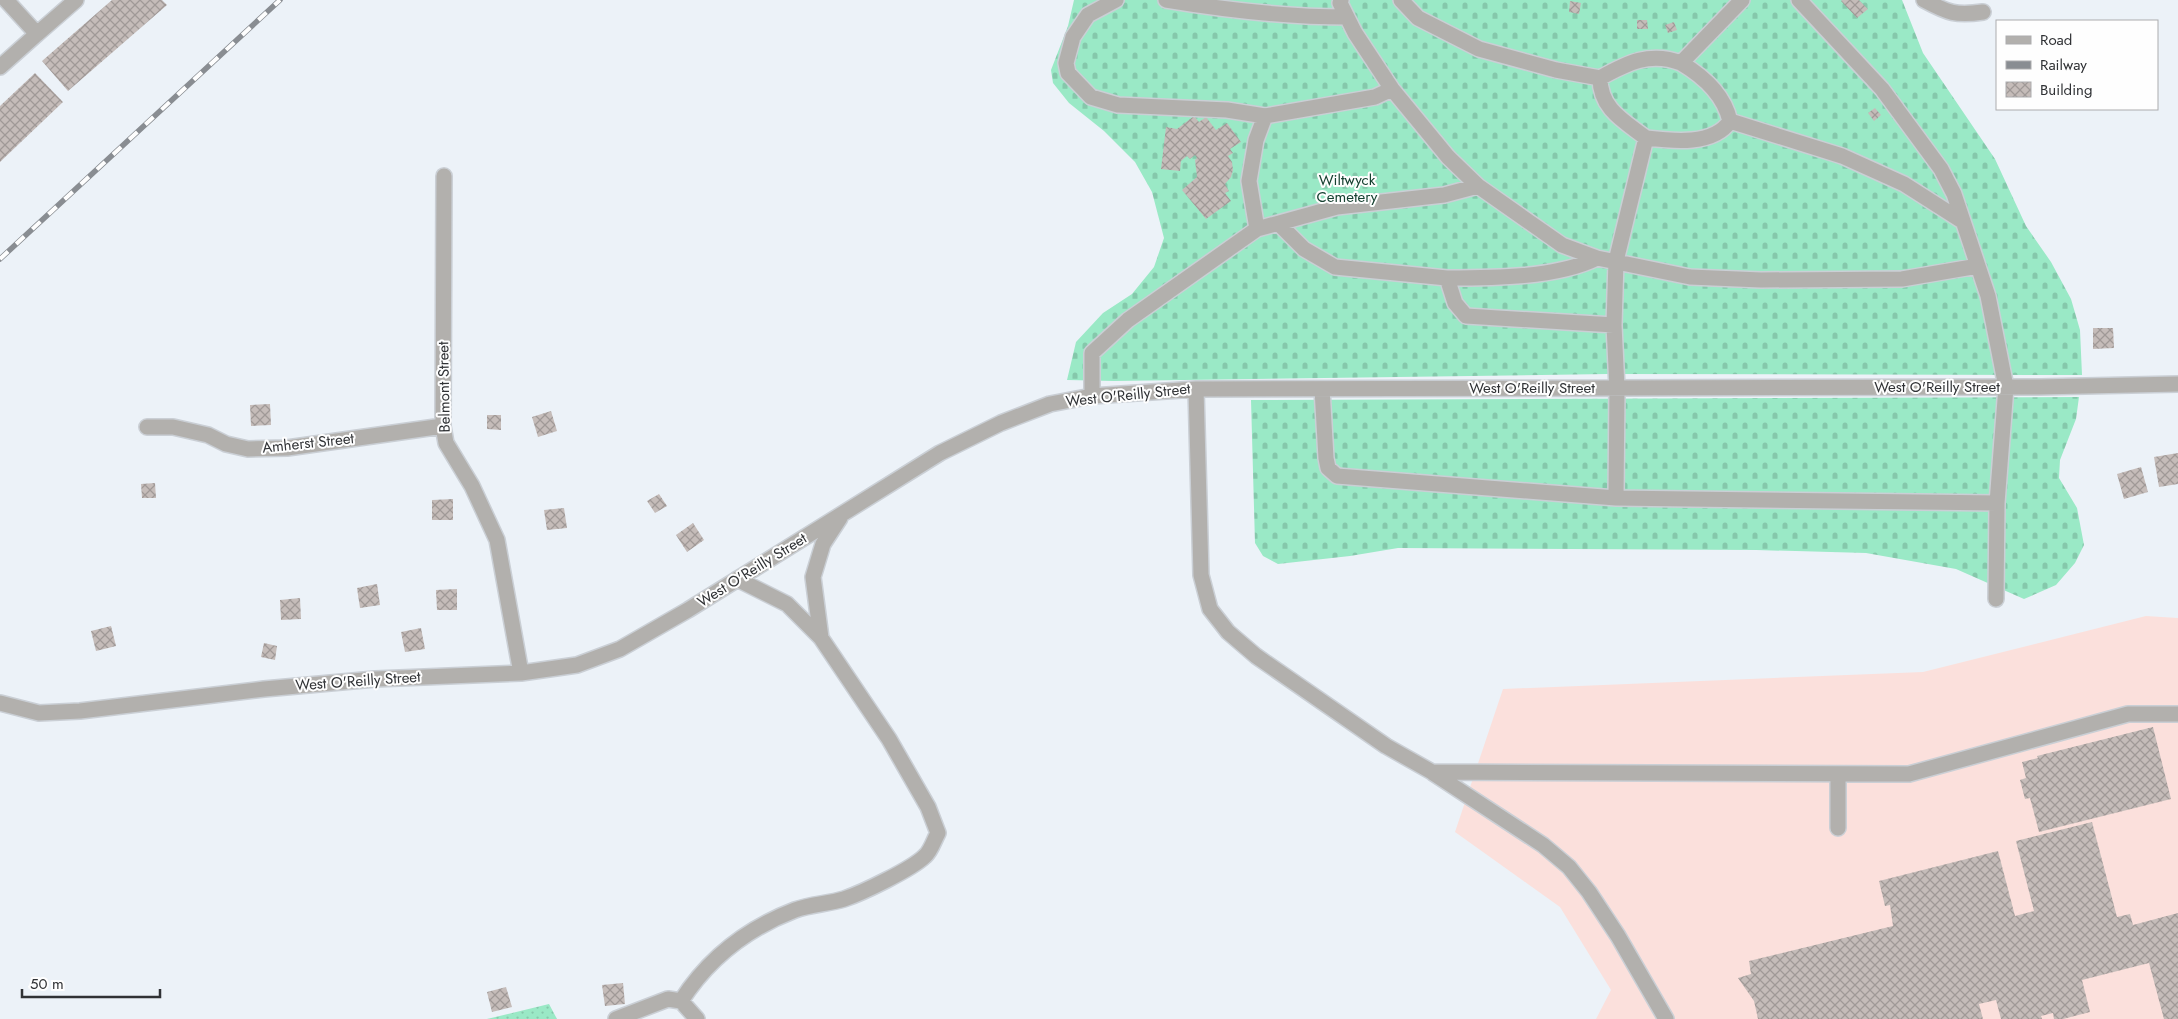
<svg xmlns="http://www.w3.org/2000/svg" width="2178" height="1019" font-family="Jost,sans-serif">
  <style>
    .medical { fill: #fbe0dc }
    .grass { fill: url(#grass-dots) }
    .cemetery { fill: url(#cemetery-stones) }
    .building { fill: url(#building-cross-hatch) }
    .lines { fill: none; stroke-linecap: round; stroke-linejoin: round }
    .minor-casing { stroke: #cacfd5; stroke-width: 18 }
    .minor { stroke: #b2b0ad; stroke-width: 15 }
    .rail-casing { stroke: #898d92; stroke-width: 5.5 }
    .rail { stroke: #fefefe; stroke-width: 4; stroke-dasharray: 11; stroke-linecap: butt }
    .labels { text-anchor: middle; stroke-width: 4; stroke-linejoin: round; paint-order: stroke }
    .park-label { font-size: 15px; fill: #154130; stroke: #fefefe }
    .street-label { font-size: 15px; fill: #303235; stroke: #fefefe }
  </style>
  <defs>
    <pattern id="grass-dots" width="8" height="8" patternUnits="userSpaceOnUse" patternTransform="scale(1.25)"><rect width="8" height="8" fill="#9ae9c6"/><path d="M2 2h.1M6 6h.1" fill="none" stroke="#85c8ab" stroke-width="1.8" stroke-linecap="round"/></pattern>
    <pattern id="cemetery-stones" width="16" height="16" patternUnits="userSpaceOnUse" patternTransform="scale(1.25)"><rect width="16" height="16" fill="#9ae9c6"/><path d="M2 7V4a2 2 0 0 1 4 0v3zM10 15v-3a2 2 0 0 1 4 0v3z" fill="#85c8ab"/></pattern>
    <pattern id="building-cross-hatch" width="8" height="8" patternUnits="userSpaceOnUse" patternTransform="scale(1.25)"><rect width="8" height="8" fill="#c5bcb9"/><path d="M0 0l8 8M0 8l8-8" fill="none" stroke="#a09997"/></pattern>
  </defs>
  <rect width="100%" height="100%" fill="#ecf2f8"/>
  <path class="medical" d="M2146,616L2178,618V1019H1596L1611,990L1560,907L1455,832L1503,689L1923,672Z"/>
  <path class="grass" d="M549,1004L557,1019H487Z"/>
  <path class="cemetery" d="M1074,0H1902L1923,53L1995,159L2026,226L2051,262L2071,299L2080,330L2082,375L1608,374L1114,381L1067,380L1076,342L1103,313L1132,294L1154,267L1164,238L1152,192L1135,162L1104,131L1069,103L1053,83L1051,70L1068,26Z
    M2079,397L2076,419L2060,460L2059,478L2077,508L2084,545L2075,563L2056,585L2024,599L1956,569L1866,553L1756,550L1398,548L1350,556L1278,564L1263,556L1255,543L1251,400Z"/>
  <path class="building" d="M112,0H162L167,5L68,91L42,61Z
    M1842,0H1859L1868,9L1857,18L1841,1Z
    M1570,1L1581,3L1579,14L1569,12Z
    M1637,20H1647L1648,29H1637Z
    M1674,22L1677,30L1668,33L1665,25Z
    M35,73L63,102L0,162V106Z
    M1875,108L1881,115L1874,121L1868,113Z
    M1194,116L1199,122L1206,117L1216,130L1227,123L1241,142L1230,149L1233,153L1228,156L1232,162L1233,170L1231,177L1225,184L1229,191L1225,193L1231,201L1206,219L1182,190L1197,177L1195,160L1197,158L1195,155L1190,159L1187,156L1181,161L1180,171L1161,169L1166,127L1177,129Z
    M2093,328H2113L2114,348L2093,349Z
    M270,404L271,425L251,426L250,405Z
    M551,411L557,431L538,437L532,417Z
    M487,415H501V430L487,429Z
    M2178,453V484L2159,487L2154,457Z
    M2141,467L2148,492L2124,499L2117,474Z
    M155,483L156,498H142L141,484Z
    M659,494L667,506L655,513L647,501Z
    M453,499V520H432V500Z
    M564,508L567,528L547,530L544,510Z
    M693,523L704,540L687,552L676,535Z
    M377,584L380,605L360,608L357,588Z
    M457,589V610H437L436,590Z
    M300,598L301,619L281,620L280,600Z
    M111,626L116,646L96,651L91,631Z
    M421,628L425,649L405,652L401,632Z
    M264,643L277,646L275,660L261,657Z
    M2153,727L2171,799L2039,832L2030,798L2025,799L2020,780L2026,778L2022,762L2038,758L2037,756Z
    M2092,822L2117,917L2130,914L2133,925L2178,913V1019H2164L2149,963L2082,980L2090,1012L2063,1019H2054L2053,1013L2041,1016L2042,1019H2001L1996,1000L1979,1004L1983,1019H1758L1754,1001L1738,978L1751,974L1749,961L1893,926L1890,905L1885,906L1879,881L1998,851L2015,916L2034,911L2016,841Z
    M623,983L625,1004L605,1006L602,985Z
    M506,987L512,1007L492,1012L487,992Z"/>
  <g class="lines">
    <g class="minor-casing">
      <path id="minor" d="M1116,0L1088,15L1073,37L1066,63L1068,73L1091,97L1118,105L1227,110L1265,116L1375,97L1392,89
        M1166,0C1226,10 1285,17 1347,17
        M1341,0L1340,3L1355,33L1392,89L1448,157L1478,186L1562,245L1597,258L1690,277L1761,280L1902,279L1978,266
        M1401,0L1418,18L1479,49L1556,70L1600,78C1600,109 1624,121 1646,138L1616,261L1614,325L1617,388L1616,498
        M1924,0C1948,13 1956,16 1983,12
        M37,34L76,0
        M1681,63C1703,76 1724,95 1730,121
        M0,67L37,34L6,0
        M1600,78C1627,63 1650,51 1681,63L1742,0
        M1646,138C1672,141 1714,146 1730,121L1842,156L1904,184L1962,221
        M444,176L443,426L446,443L472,486L497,540L521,673
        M1279,224L1304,249L1335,267L1447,278L1455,303L1466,316L1614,325
        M1257,229L1249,181L1256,140L1265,116
        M1447,278C1492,278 1557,278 1597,258
        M1196,389L1201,575L1210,609L1228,632L1256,656L1386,746L1432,772L1909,774L2128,714H2178
        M1322,389L1326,458L1328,468L1337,476L1616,498L1997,503L2006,387L1988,296L1954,194L1941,169L1882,89L1799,0
        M1092,396V353L1128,320L1257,229L1337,207L1444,195L1478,186
        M147,427H173L208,435L226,444L248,449L287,448L443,426
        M1996,599L1997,503
        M821,638L813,577L823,544L840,518
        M0,703L39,713L80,711L264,689L375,679L521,673L577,665L620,649L688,610L940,453L1001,423L1050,404L1092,396L1196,389L2039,387L2178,384
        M1433,773L1543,845L1569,867L1589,892L1618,936L1666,1019
        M1838,775V828
        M616,1019L668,999L681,1001
        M697,1019L681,1001C708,959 748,928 795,910C811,904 828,904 844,899C862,893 912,869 925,856C931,851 934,840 938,833L928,807L889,739L821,638L787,604L737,579"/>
    </g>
    <use href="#minor" class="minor"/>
    <g class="rail-casing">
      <path id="rail" d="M0,259L280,0"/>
    </g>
    <use href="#rail" class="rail"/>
  </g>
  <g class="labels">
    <g class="park-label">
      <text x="1347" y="185">Wiltwyck<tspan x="1347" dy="17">Cemetery</tspan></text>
    </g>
    <g class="street-label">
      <text transform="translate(444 387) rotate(-91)" y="5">Belmont Street</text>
      <text x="1937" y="392">West O'Reilly Street</text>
      <text x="1532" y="393">West O'Reilly Street</text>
      <text transform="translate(1128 395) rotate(-6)" y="5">West O'Reilly Street</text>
      <text transform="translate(308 443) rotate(-6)" y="5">Amherst Street</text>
      <text transform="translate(752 570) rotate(-32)" y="5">West O'Reilly Street</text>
      <text transform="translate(358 681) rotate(-4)" y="5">West O'Reilly Street</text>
    </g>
  </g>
  <rect x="1996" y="20" width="162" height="90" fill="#fefefe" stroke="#acacae"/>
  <rect x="2006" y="36" width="25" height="8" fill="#b2b0ad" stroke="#acacae"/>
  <text x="2040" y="45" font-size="15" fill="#303235">Road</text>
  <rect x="2006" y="61" width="25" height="8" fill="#898d92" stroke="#acacae"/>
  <text x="2040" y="70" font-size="15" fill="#303235">Railway</text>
  <rect x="2006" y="82" width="25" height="15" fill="url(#building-cross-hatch)" stroke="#acacae"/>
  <text x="2040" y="95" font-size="15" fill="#303235">Building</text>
  <path d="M22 989v8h138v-8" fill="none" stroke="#303235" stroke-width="2.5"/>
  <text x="30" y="989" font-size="15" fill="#303235" stroke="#fefefe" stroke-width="4" paint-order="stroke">50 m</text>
</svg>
